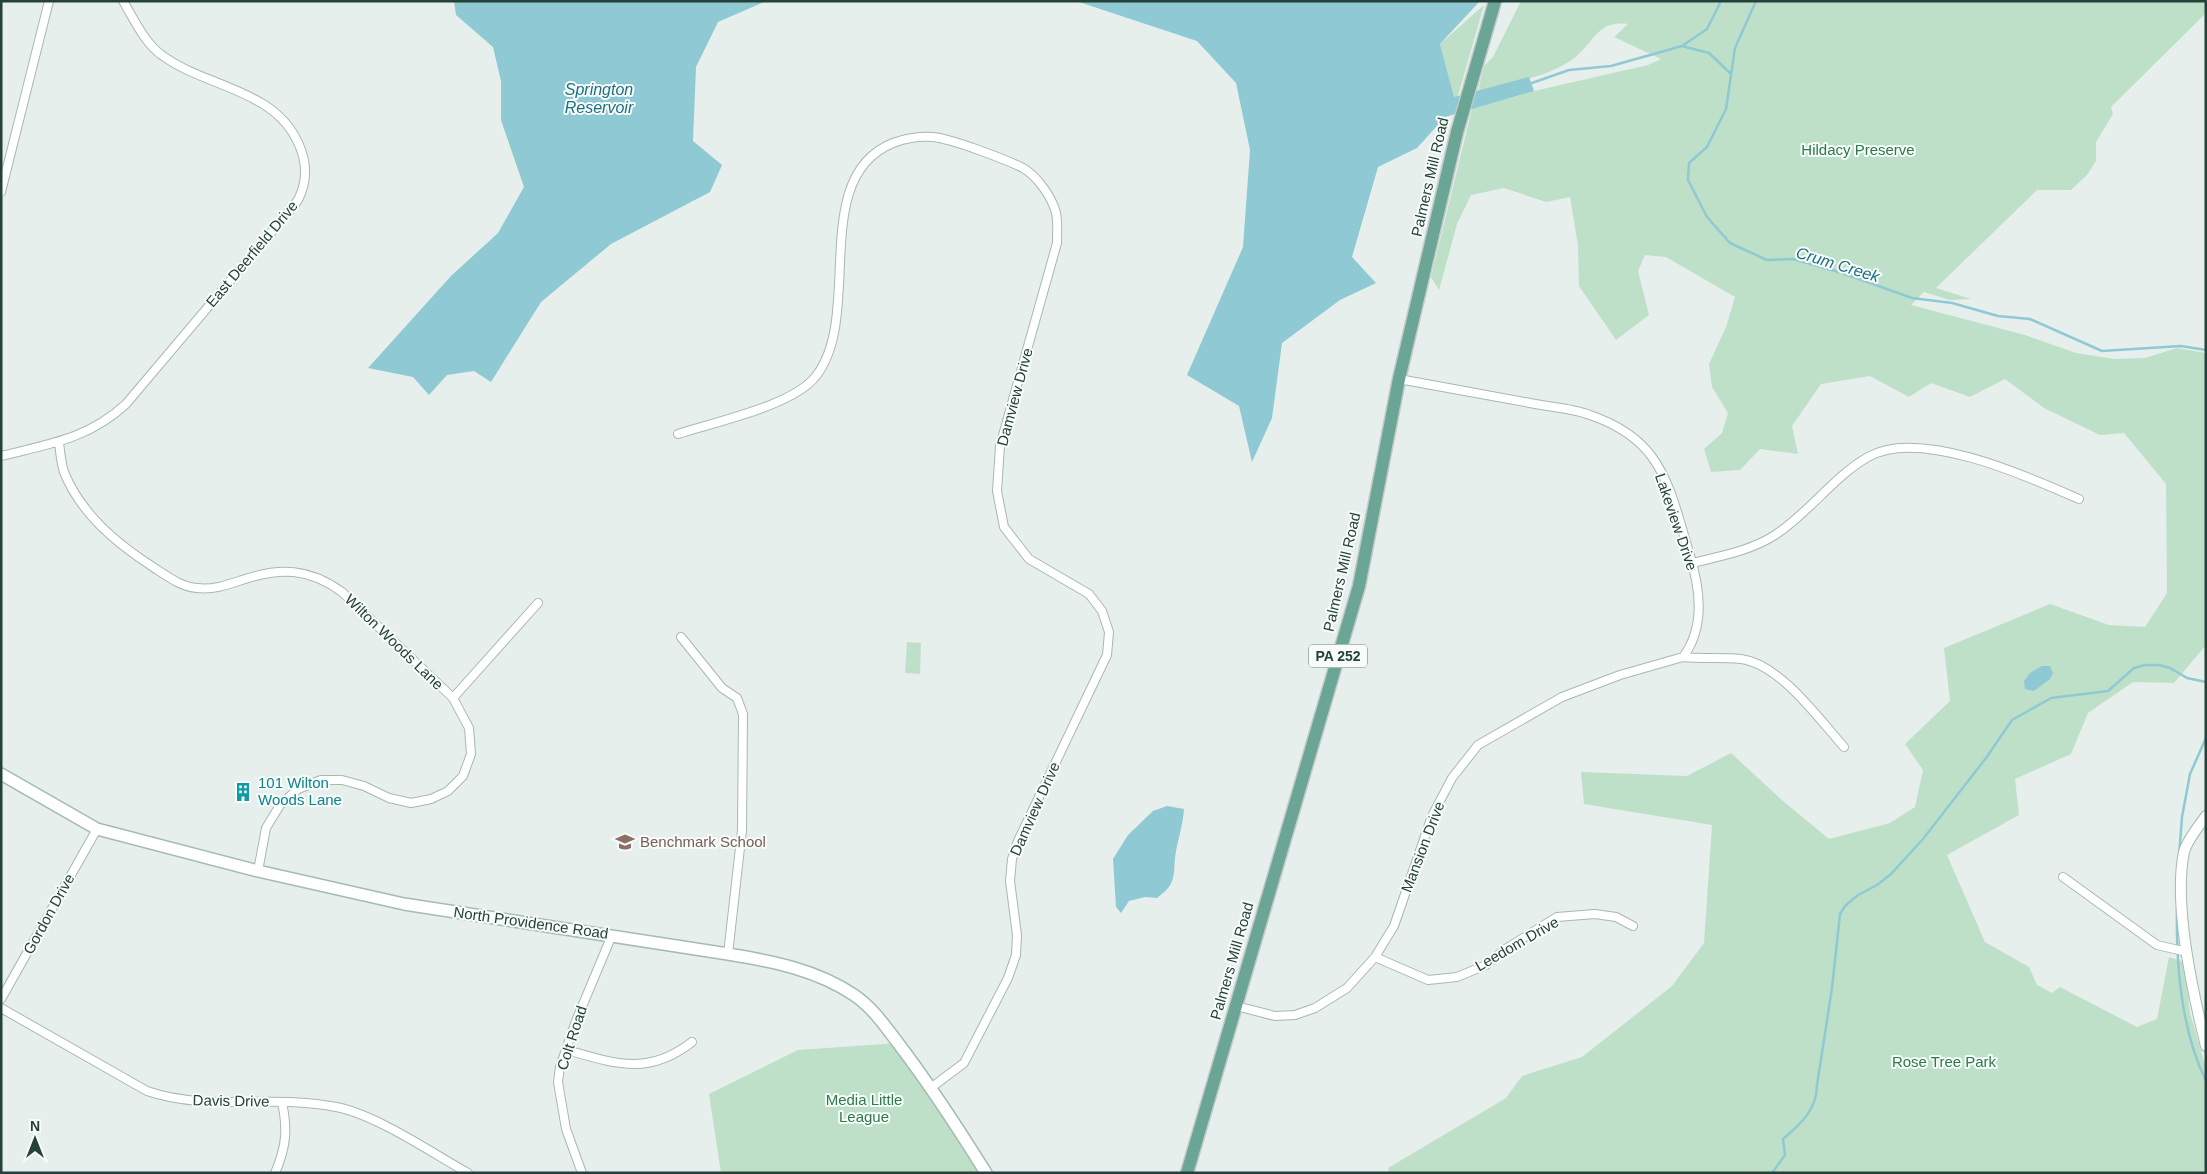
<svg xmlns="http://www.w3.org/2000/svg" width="2207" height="1174" font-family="Helvetica,sans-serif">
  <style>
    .green { fill: #bfe0c8 }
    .water { fill: #8ec9d4 }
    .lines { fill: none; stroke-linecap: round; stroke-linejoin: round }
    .stream { stroke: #8ec9d4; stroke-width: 2.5 }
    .minor-casing { stroke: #a8b8b2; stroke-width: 10 }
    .tertiary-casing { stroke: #a8b8b2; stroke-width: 12 }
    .secondary-casing { stroke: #a4bbb3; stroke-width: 14 }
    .primary-casing { stroke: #c2cac8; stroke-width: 15 }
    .minor { stroke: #fff; stroke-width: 8 }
    .tertiary { stroke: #fff; stroke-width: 10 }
    .secondary { stroke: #fff; stroke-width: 11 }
    .primary { stroke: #6aa596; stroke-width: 12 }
    .labels { text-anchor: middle; stroke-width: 4; stroke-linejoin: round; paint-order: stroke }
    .shield { fill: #f7fbf9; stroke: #637a73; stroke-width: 1 }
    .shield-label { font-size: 14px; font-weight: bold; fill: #24423a }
    .park-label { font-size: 15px; fill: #2d7a4b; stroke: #f7fbf9 }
    .street-label { font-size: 15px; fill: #24423a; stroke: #f7fbf9 }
    .culture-label { font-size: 15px; fill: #0d838f; stroke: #f7fbf9; text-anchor: start }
    .education-label { font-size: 15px; fill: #785e54; stroke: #f7fbf9; text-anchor: start }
    .water-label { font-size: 16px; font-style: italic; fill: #1c6f80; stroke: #f7fbf9 }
  </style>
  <rect width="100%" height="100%" fill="#e6efeb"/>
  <path class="green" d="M1521,1H2206V13L2111,107L2113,114L2096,142V161L2087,175L2071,190H2037L1936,288L1971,299L1950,300L1924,292L1911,305L2025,335L2076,353L2114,359L2145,358L2177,348L2206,353V645L2174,683L2133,682L2088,713L2071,754L2015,779L2019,815L1947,855L1985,942L2029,967L2037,985L2052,993L2060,987L2137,1027L2157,1019L2169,957L2184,962L2190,1013L2206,1068V1173H1390L1388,1168L1506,1098L1522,1076L1582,1057L1672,986L1704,943L1712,825L1584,804L1581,772L1687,776L1731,753L1783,801L1829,839L1890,823L1915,807L1923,770L1905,744L1950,701L1944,648L2050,604L2109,625L2145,627L2167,593L2166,484L2124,433L2100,435L2044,408L2005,379L1970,397L1931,383L1909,397L1870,376L1821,384L1792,426L1798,454L1760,449L1740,470L1711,472L1704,449L1722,433L1728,413L1712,387L1709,364L1726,327L1735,297L1666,257L1645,255L1638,271L1649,315L1616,340L1579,286L1578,245L1570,197L1546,202L1504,188L1471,195L1457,224L1439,290L1431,277L1472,109L1534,91L1648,65L1661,59L1614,37L1628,24C1596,20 1594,44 1573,59C1547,78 1508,83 1478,91L1484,66L1493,57Z
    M1484,5L1458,96L1454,98L1440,44Z
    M907,642L921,643L920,674L905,673Z
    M898,1043L978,1173H721L709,1094L798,1050Z"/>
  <path class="water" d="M454,1H766L718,22L696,67L693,141L722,165L710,192L611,244L541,302L491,382L474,371L447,375L429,395L413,377L368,368L451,276L498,233L524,187L501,120V81L493,47L456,15Z
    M1076,1H1480L1440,44L1454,97L1529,77L1534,91L1445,117L1417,148L1378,167L1352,257L1376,283L1340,300L1282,343L1272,418L1252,462L1239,406L1187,375L1243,247L1250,150L1236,83L1197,41Z
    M2042,666H2050L2053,673L2050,679L2034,691L2025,689L2024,681L2030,673Z
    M1167,806L1184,809C1183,824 1179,836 1176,851C1172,874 1179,882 1157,898L1145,897L1129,901L1121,913L1116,907L1113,859L1128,835L1153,811Z"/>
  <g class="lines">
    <path class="stream" d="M1756,1L1735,48L1726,109L1707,147L1689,163L1688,180L1707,217L1730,243L1767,260L1793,259L1842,273L1912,298L1952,303L1998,316L2030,319L2102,351L2181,346L2206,350
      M1682,46L1707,29L1721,1
      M1529,84L1569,70L1611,66L1682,46L1709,53L1730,73
      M2179,856L2182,817L2190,774L2206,738
      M2177,909C2176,965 2181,1030 2206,1081
      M1772,1173L1785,1155L1783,1139C1801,1124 1817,1109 1817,1085L1832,988L1840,914L1845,906L1858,895L1877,885L1891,874L1923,839L1986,758L2012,720L2051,698L2108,691L2134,668L2145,665H2159L2170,668L2187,678L2206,682"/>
    <g class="minor-casing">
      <path id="minor" d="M1,192L49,1
        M1399,379C1443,387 1486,395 1530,403C1549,407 1572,408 1590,415C1613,423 1637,436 1652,457C1672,484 1679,521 1689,552C1700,588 1706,626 1683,657C1702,659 1722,657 1741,659C1780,664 1819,719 1844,747
        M678,434C714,422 793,406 816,376C864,315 808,177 893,143C906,138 919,136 933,137C952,139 1005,159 1023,168C1037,176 1052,197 1056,213C1058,222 1057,234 1057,243L1000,446L997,491L1004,527L1029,559L1089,594L1102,611L1109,632L1107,655L1018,841L1012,859L1010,881L1017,935L1016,955L1008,978L964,1063L932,1087
        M59,442C60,451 61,463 64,472C81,514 116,543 153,567C167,576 181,587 197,588C213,590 227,585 242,580C280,567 309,568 342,592L453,698L469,728L471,754L463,776L448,791L431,799L411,803L389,798L364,786L342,780H321L298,789L280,805L266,828L258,871
        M1,456C49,444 88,439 126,404L285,216C290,210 296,204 299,198C316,162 294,123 263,104C231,84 194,78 163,56C145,44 134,19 123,1
        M1692,563C1721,556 1750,551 1775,535C1809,513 1833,477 1868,457C1919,427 2029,477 2079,499
        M681,637L722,688L737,698L743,714L742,830L728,954
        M453,698L538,603
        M2063,877L2157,945L2187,952
        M1375,957L1428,980L1457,977L1486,965L1504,950L1557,917L1595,914L1616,917L1633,926
        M1,999L97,829
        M1236,1006L1275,1016L1295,1015L1315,1008L1347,988L1375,957L1394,926L1432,816L1452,778L1478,745L1562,697L1620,675L1683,657
        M1,1008L147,1091C208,1112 274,1094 336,1107C375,1114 432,1153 468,1173
        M567,1050C616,1064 648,1076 692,1042
        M275,1173C286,1148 288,1129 282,1103
        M582,1173L566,1129L558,1082L560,1067L576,1021L612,935"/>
    </g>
    <g class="tertiary-casing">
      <path id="tertiary" d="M2206,816C2199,826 2187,840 2184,852C2173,904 2193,994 2206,1046"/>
    </g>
    <g class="secondary-casing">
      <path id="secondary" d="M1,774L97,829L258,871L404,904L728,954C772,961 817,970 854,995C872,1007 885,1026 898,1043C930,1085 958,1128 986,1173"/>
    </g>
    <g class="primary-casing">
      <path id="primary" d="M1187,1173L1359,586L1399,379L1457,132L1495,1"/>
    </g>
    <use href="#minor" class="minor"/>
    <use href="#tertiary" class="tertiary"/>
    <use href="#secondary" class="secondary"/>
    <use href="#primary" class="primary"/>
  </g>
  <defs>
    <g id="building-bare" transform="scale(1.5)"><path d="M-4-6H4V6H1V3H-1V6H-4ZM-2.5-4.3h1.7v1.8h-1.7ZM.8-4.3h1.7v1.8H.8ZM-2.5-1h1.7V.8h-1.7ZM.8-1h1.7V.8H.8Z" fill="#0f9aa8" stroke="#f7fbf9" stroke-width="2.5" paint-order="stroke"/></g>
    <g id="school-bare" transform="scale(1.5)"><path d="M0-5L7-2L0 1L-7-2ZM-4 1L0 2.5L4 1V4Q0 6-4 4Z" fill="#8d6e63" stroke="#f7fbf9" stroke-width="2.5" paint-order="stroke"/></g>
  </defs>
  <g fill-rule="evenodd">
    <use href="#building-bare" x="243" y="792"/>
    <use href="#school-bare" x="625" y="842"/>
  </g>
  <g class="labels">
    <rect class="shield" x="1309" y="644.5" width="58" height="23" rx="4"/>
    <g class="shield-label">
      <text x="1338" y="661">PA 252</text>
    </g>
    <g class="park-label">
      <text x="1858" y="155">Hildacy Preserve</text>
      <text x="1944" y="1067">Rose Tree Park</text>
      <text x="864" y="1105">Media Little<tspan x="864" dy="17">League</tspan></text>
    </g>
    <g class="street-label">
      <text transform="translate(1430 177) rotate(-77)" y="5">Palmers Mill Road</text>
      <text transform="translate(252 254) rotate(-50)" y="5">East Deerfield Drive</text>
      <text transform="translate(1015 397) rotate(-75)" y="5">Damview Drive</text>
      <text transform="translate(1676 522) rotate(71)" y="5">Lakeview Drive</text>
      <text transform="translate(1342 572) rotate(-77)" y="5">Palmers Mill Road</text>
      <text transform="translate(394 642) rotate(44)" y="5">Wilton Woods Lane</text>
      <text transform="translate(1035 809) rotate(-66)" y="5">Damview Drive</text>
      <text transform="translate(1423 847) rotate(-69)" y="5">Mansion Drive</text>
      <text transform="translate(49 914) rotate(-61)" y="5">Gordon Drive</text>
      <text transform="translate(531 923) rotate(8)" y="5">North Providence Road</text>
      <text transform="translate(1517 944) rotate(-30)" y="5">Leedom Drive</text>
      <text transform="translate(1232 961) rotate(-74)" y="5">Palmers Mill Road</text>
      <text transform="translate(572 1038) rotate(-72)" y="5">Colt Road</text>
      <text transform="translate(231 1101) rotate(1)" y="5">Davis Drive</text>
    </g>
    <g class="culture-label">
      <text x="258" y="788">101 Wilton<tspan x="258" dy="17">Woods Lane</tspan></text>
    </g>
    <g class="education-label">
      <text x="640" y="847">Benchmark School</text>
    </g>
    <g class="water-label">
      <text x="599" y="95">Springton<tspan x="599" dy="18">Reservoir</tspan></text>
      <text transform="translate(1838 264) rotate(17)" y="6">Crum Creek</text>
    </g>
  </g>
  <rect width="2207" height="1174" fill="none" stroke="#24423a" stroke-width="5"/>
  <g transform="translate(35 1139)" stroke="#f7fbf9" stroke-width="4" paint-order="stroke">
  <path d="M0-4L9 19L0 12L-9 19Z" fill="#24423a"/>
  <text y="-8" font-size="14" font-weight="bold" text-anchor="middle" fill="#24423a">N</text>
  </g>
</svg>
